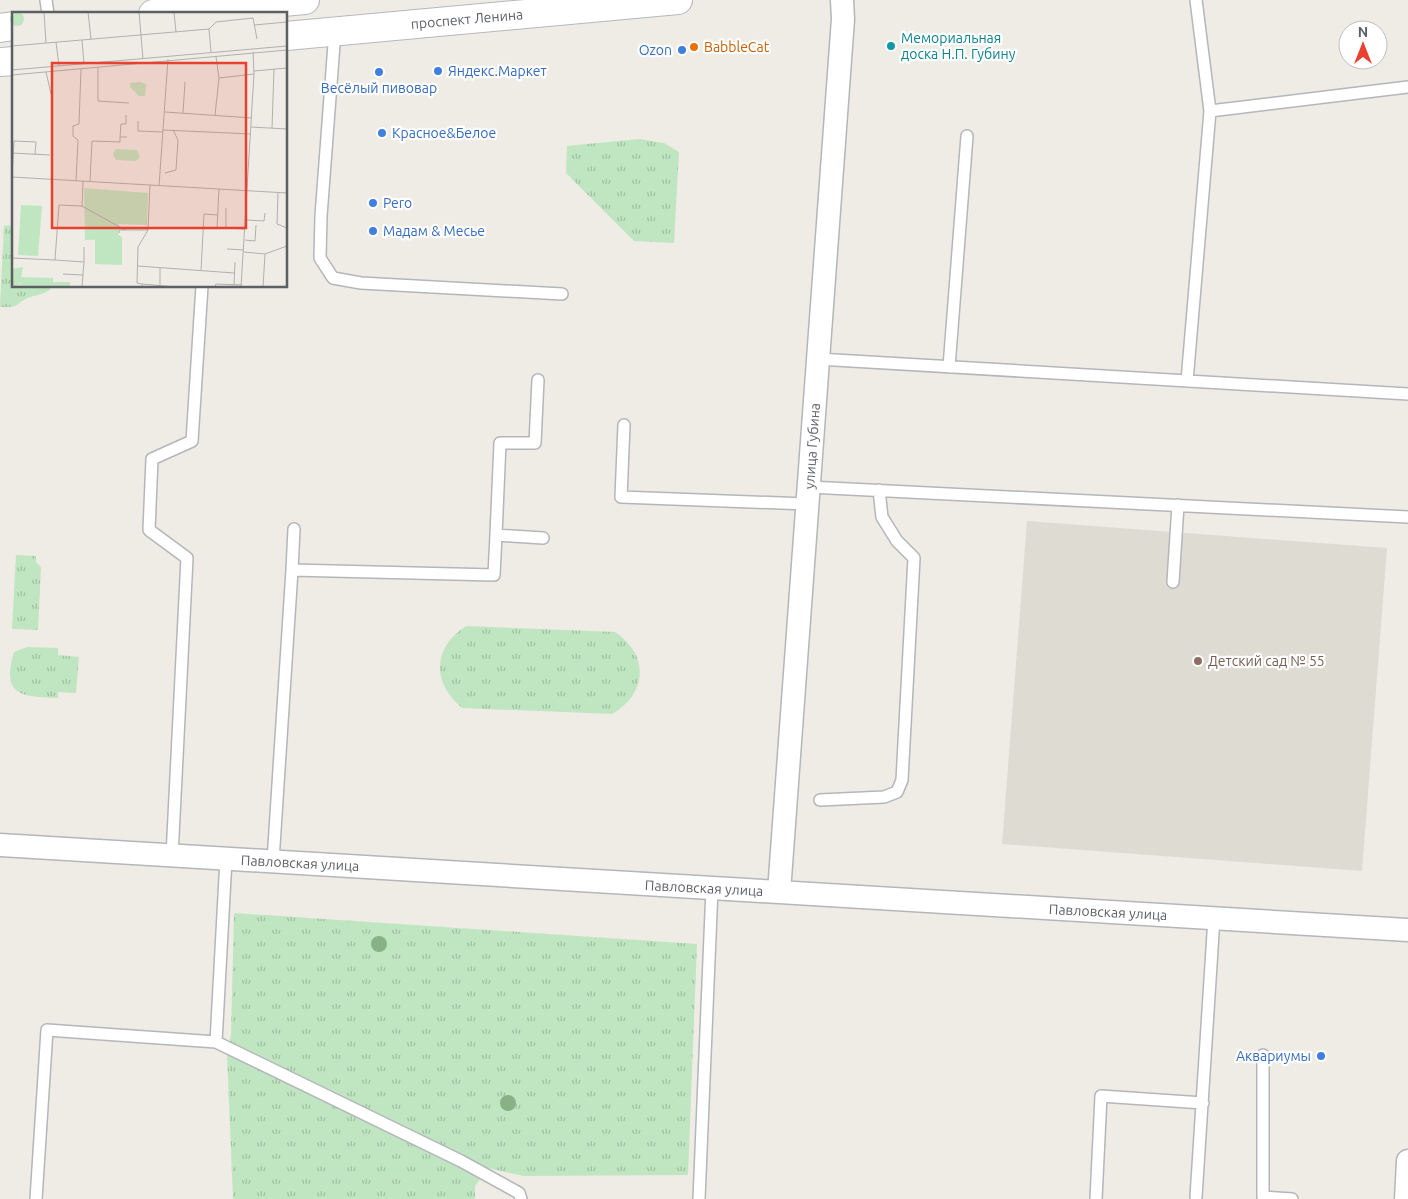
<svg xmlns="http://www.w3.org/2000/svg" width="1408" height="1199" font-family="Ubuntu,sans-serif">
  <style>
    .education { fill: #dedbd2 }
    .park { fill: url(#park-tufts) }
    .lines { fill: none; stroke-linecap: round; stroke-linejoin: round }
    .service-casing { stroke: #b4b6bb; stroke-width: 14 }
    .minor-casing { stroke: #b4b6bb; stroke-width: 25 }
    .secondary-casing { stroke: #b5b8be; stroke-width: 30 }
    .service { stroke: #fff; stroke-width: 11 }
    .minor { stroke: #fff; stroke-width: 22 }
    .secondary { stroke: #fff; stroke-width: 28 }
    .tree { fill: #88b286 }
    .culture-dot { fill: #0f9aa8; stroke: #fff; stroke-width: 2 }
    .food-dot { fill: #e8710a; stroke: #fff; stroke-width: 2 }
    .shop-dot { fill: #3f7fe0; stroke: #fff; stroke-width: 2 }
    .education-dot { fill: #8d6e63; stroke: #fff; stroke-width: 2 }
    .labels { text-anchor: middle; stroke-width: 4.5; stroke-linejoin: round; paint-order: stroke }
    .street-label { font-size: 14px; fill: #5c5f64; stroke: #fff }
    .culture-label { font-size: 14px; fill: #0d838f; stroke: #fff; text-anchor: start }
    .food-label { font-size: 14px; fill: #c56008; stroke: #fff; text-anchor: start }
    .shop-label { font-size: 14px; fill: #366cbe; stroke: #fff; text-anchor: start }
    .education-label { font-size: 14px; fill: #785e54; stroke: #fff; text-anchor: start }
    .inset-road { fill: none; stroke: #b0b0ad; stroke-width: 1 }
    .view { fill: #e84130; fill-opacity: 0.15; stroke: #e84130; stroke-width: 2.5 }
    .inset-edge { fill: none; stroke: #5c5f64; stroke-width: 2.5 }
  </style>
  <defs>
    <pattern id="park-tufts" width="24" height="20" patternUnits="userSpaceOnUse" patternTransform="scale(1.25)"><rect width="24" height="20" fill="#c0e6c1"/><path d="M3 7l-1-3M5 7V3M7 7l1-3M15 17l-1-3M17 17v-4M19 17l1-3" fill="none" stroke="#9fbea0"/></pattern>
  </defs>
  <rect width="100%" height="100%" fill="#eeece4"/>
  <path class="education" d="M1027,521L1387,548L1362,871L1002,844Z"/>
  <path class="park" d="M639,139L664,143L679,152L674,243L634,241L566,173L567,146Z
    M14,225V286H50V290C43,294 38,295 30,297C14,303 23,308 0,307L4,226Z
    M16,555L36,556V562L41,567L38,630L12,629Z
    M466,626L615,632C650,655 647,694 612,714L462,708C432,683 432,648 466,626Z
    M27,647L58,648V655L79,657L76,693L58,692V698C24,696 0,698 14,652Z
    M234,913L697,944L688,1175L524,1176L488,1168L475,1186V1199H233L227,1054L231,1035Z"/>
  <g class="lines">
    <g class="service-casing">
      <path id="service" d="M46,0L48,14
        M335,31L321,216L320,258L333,278L361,283L562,294
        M1210,111L1408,87
        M818,359L1408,394
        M949,367L967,136
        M1187,381L1210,111L1196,0
        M624,425L621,497L807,504
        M809,487L1408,517
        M496,535L500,443H535L538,380
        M292,570L294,529
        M1173,582L1178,505
        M820,800L884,797L897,792L902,780L914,558L897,541L882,517L879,490
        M172,856L187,558L149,530L152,459L192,441L202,286
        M273,861L292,570L494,575L496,535L543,538
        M216,1042L461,1161L519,1193L521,1199
        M1263,1055V1197L1292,1199
        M1196,1197L1214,918
        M36,1199L47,1030L216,1042L226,859
        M699,1199L712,888
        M1096,1199L1101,1096L1203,1103"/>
    </g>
    <g class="minor-casing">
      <path id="minor" d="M0,845L1408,930
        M779,892L843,19L842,0
        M1406,1199L1408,1161"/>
    </g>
    <g class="secondary-casing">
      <path id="secondary" d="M153,14L305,0
        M0,28L14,26
        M286,36L678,0
        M0,62L14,61"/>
    </g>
    <use href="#service" class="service"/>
    <use href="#minor" class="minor"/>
    <use href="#secondary" class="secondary"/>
  </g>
  <g class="tree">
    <circle cx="379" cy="944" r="8"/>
    <circle cx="508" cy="1103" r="8"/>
  </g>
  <circle class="culture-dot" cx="891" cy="46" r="5"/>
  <circle class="food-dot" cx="694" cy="47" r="5"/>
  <g class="shop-dot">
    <circle cx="682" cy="50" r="5"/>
    <circle cx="438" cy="71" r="5"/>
    <circle cx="379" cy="72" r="5"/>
    <circle cx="382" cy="133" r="5"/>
    <circle cx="373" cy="203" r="5"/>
    <circle cx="373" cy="231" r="5"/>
    <circle cx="1321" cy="1056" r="5"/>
  </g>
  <circle class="education-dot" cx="1198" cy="661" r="5"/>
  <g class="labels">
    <g class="street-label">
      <text transform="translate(467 19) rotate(-5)" y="5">проспект Ленина</text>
      <text transform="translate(812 446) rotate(-86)" y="5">улица Губина</text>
      <text transform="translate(300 863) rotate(3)" y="5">Павловская улица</text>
      <text transform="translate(704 888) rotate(3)" y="5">Павловская улица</text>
      <text transform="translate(1108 912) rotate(3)" y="5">Павловская улица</text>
    </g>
    <g class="culture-label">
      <text x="901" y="43">Мемориальная<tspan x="901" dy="16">доска Н.П. Губину</tspan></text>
    </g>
    <g class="food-label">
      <text x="704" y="52">BabbleCat</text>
    </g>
    <g class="shop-label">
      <text x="672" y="55" text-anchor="end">Ozon</text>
      <text x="448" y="76">Яндекс.Маркет</text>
      <text x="379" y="93" text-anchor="middle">Весёлый пивовар</text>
      <text x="392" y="138">Красное&amp;Белое</text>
      <text x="383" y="208">Pero</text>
      <text x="383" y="236">Мадам &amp; Месье</text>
      <text x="1311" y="1061" text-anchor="end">Аквариумы</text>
    </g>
    <g class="education-label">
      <text x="1208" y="666">Детский сад № 55</text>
    </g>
  </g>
  <g transform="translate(12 12)">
    <rect width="275" height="275" fill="#eeece4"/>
    <path d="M9,193L30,194L26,244L6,243ZM105,215L106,223L110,225V253L83,252V225ZM8,265L41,266V270H58V275H8Z" fill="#c0e6c1"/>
    <path d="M11,255L7,275H0V257Z" fill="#c0e6c1"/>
    <path d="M-2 7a7 7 0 1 1 14 0a7 7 0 1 1-14 0ZM128,70L134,72L133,84H127L118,75V71ZM104,137L125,138L128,145L124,149L104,148L101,142ZM72,176L136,181L135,213L107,212L106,227L73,228Z" fill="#c0e6c1"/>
    <path class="inset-road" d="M32,0L34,31M76,0L79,27M127,0L131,47M162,0L164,20M242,13L275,10M197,17L204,10L241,6L245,27M70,28L72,52M44,30L47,54M0,34L197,17L199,40M86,55V89L117,91M0,58L275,34M242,59L275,56M34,60L39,82M0,63L275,38M207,66L242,62M153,100L240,106M171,101L173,70M203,103L207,66L204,45M126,109V119L151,120M239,115L275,117M260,116L262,57M151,118L239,122M108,125L109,112H114V103M0,141L38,143M23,143L24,130L2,129L0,165L275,181M153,161L164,158L166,128L161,118M64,169L66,128L61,124V114L67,112L69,57M78,169L80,129L108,130V125H115M147,174L156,47M266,181L265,212L275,216M70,194L113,218M214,196V216L233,217M234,208L252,209L253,201M205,216L207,177M107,221V218H136M233,228L243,229L244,213M215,237L232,238M232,240L253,242L251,275M253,242L275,234M0,246L43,248L47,193L70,194L71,169M43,248L72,250V235M126,254L222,261M189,259L192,202L206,203M51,262L71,263M130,272L125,271L126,235L136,218L138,173M148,273V256M222,273L223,250M70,275L72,250M130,275V272L164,275M203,275L204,272L230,273M229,275L242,62L241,40"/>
    <path class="view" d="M40,51H234V216H40Z"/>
    <rect width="275" height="275" class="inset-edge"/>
  </g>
  <g transform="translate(1363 45)"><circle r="24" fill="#ffffff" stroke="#bebfc1"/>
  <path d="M0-4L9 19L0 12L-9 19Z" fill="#e84130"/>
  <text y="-8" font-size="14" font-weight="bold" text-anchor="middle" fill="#5c5f64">N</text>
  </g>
</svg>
